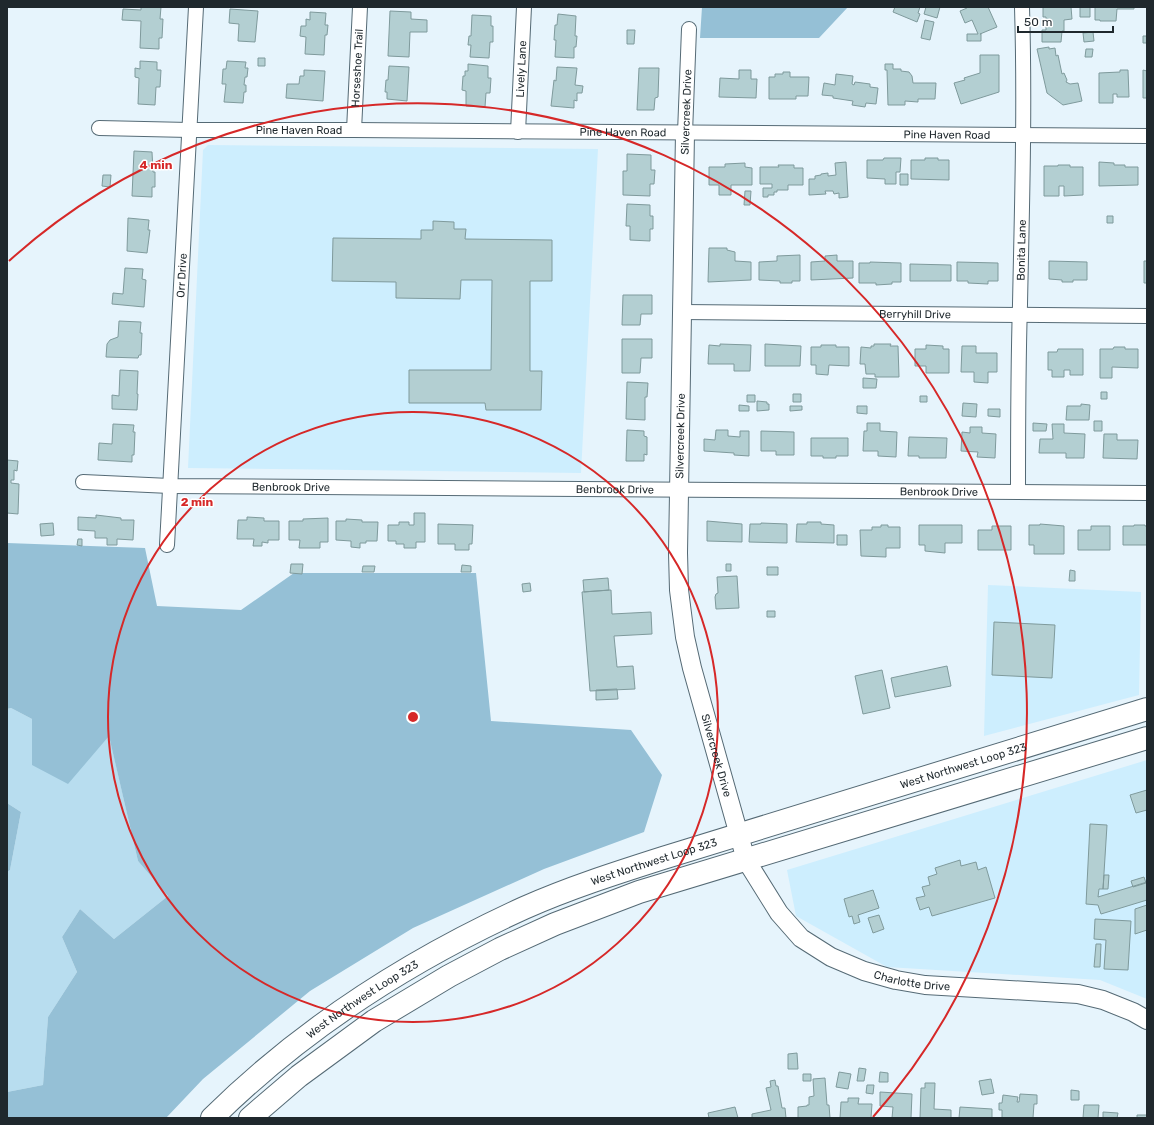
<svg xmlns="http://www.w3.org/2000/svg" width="1154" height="1125" font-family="Rubik,sans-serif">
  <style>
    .built { fill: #cdeefe }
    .green { fill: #b8ddef }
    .forest { fill: #95c0d6 }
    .building { fill: #b3cfd2; stroke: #7f9a9c }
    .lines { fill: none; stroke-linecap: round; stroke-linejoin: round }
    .minor-casing { stroke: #556a75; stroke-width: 16 }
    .tertiary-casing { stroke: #556a75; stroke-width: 20 }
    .trunk-casing { stroke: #556a75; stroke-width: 24 }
    .minor { stroke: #fff; stroke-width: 14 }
    .tertiary { stroke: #fff; stroke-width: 18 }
    .trunk { stroke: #fff; stroke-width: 22 }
    .ring { fill: none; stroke: #d62828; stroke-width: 2 }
    .labels { text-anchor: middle; stroke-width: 3; stroke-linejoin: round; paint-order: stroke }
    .street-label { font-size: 11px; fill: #1f282d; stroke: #fff }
    .centre { fill: #d62828; stroke: #fff; stroke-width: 2 }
    .ring-label { font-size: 12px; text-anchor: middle; font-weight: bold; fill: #d62828; stroke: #fff; stroke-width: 3; stroke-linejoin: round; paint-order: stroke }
  </style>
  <rect width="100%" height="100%" fill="#e6f4fc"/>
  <path class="built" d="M208,145L598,149L581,473L188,468L203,150Z
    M988,585L1141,592L1139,695L984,736Z
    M1147,760V999L1100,980L887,967L796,916L787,870Z"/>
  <path class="green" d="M11,708L32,719V765L109,735L138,861L168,896L114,939L80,909L62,937L77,972L48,1017L43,1085L7,1092V872L10,870L21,812L7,803V709Z"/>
  <path class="forest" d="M702,7H848L819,38H700Z
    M7,543L145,548L157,606L241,610L294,573H476L491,721L631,730L662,775L644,832L544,869L413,928L310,991L203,1079L166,1118H7V1092L43,1085L48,1017L77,972L62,937L80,909L114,939L168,896L138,861L109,736L68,784L32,765V719L11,708L7,709Z
    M7,803L21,812L10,870L7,872Z"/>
  <path class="building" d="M141,7H161L160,19H163L162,38H159V49L140,48L141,21L122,20L123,9L141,10Z
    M895,7H920L918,13L920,14L917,22L893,12Z
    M926,7H940L937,18L924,14Z
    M966,7H988L997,27L980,34H981V41H967V34H978L972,20L965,23L960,11L967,8Z
    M1043,7H1071L1072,19L1064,20V31H1062L1061,42H1042V30H1046V17H1043Z
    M1080,7H1090V17H1080Z
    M1095,7H1134V9H1117L1116,21H1100V20H1095Z
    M230,9L258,11L255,42L238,41L239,24L229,23Z
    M390,11L411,12V19L427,20V32H410L409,57L388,56Z
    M310,12L326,13L325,25H328L327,35H325L324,55L305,54L306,37L300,36L301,26H306V19L310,20Z
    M558,14L576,16L575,36H577L576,47H574V58L555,57L556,40H554L555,25H557Z
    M472,15L491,16V26H493V42H490L489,58L470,57L471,45H468L469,36H471Z
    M925,20L934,22L930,40L921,38Z
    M627,30H635L634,44H627Z
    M1093,32L1094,41L1084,42L1083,33Z
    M1143,36H1147V43H1143Z
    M1049,47V49L1055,48L1056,56L1058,55L1062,74L1064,73L1067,80L1066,82L1070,84L1078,83L1082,101L1063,105L1047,93L1037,49Z
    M1086,49H1093L1092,57H1085Z
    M980,55H999V92L961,104L954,83L965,80L964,78L980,73Z
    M258,58H265V66H258Z
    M140,61L157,62V70H161L160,87H156L155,105L138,104L139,78L135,77V68L140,69Z
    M227,61L246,62L245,68H248L247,77H245L244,85H246V92H244L243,103L224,102L226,84H222L223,69H226Z
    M468,64L488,66V78H491L490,93H486L485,107L466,106V91L462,90L463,76H465V71H468Z
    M885,64H893V69H901V71L909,72L912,76L913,83H936L935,99H918V102L905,101V105H888L887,70H885Z
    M389,66L409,67L407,101L387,99V92H385L386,80H388Z
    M557,67L577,68L575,85L583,86L582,93H577V101L574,100V108L551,106L554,80L556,81Z
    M639,68H659L658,97L655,98L654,110H637Z
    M304,70L325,71L323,101L286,98L287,84H299L300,76H304Z
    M739,70H751V79H757L756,98L719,97L720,78L739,79Z
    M1120,70H1128L1129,97H1117V94H1113V103H1099V73L1120,72Z
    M1143,70L1147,71V98H1143Z
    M783,72H790V77H809L808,96H796V99H769V77H775V74H783Z
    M836,74L853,76L852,84L854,85L855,82L870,84V87L878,88L876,104L866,103L865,107L852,105L853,101L833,98V96L822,95L824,83L835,85Z
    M134,151L152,152L153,172H155V187H152V197L132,196Z
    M627,154L651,155V170H655L654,184H650V196L623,195V171H627Z
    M884,158H901L900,172H896V184H885V179L867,178V160H883Z
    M925,158H938V160H949V180L911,179V160H925Z
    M846,162L848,197L839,198V193L834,194L833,191H825L826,194L809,195V179H815V176L821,175V174L828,173V176L836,175L835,163Z
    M1099,162L1114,163V165H1125V167H1138V185L1099,186Z
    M745,163V167L752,168V185H731V195H719V185H709V167H725V164Z
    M778,165H794V168H803V185H788V190H777V192H774V195H768V197H763V188H772V184H760V167H779Z
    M1058,165H1070V167H1083V195L1064,196V186H1059V196H1044V166H1058Z
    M900,174H908V185H900Z
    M103,175H111L110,187L102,186Z
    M745,191H751L750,205H744Z
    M627,204L650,205V216H653V229H650V241L630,240V226H626Z
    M1107,216H1113V223H1107Z
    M128,218L149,220L148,230H150L147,253L127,251Z
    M433,221L454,222V229H466L465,239L552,240V281H530V371H542L541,410H486L485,403H409V370H491L492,280H461L460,299L396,298V282L332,281L333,238L421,239V230H433Z
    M709,248H727V250L735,252V261L751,262V280L708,282Z
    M800,255V281H792V283H780V281L759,280V262L777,261V256Z
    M837,255V261H853V278L811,280V262L825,261V256Z
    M1049,261L1087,262V280H1073V282H1062V280L1049,279Z
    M1144,261H1147V283H1144Z
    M870,262L901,263V282H892V284L876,285V283H859V263H870Z
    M957,262L998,263V281H988V284L968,283V281H957Z
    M910,264L951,265V281H910Z
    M125,268L143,269L142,279L146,280L144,307L112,304L113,293L123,294Z
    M623,295H652V314H641L640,325H622Z
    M119,321L141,322L140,333H142L141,355H139L138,358L106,357L107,344L110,340L118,337Z
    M622,339H652V358H641L640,373H622Z
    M720,344L751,345L750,371H734V364H708L709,345L720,346Z
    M765,344L801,346L800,366H765Z
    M874,344H891L890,346H898L899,377H875V374H866L865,364H860L861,347L871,348V346H874Z
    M821,345H836V347H849V366L829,365L828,375L816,374V365H811V347H821Z
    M926,345L943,346V349H949V373H926V366H915V349H926Z
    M962,346H976V353H997V372H988V383L974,382V372H961Z
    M1114,347H1125V349H1138V368L1112,367V378H1100V349H1113Z
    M1058,349H1083V375H1070V370H1064V377H1052V370H1048V352H1057Z
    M120,370L138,371L137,394H138L137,410L112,409V395L119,396Z
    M863,378L877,379L876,388H863Z
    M627,382L648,383L647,397H645V420L626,419Z
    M1101,392H1107V399H1101Z
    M793,394H801V402H793Z
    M747,395H755V402H747Z
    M920,396H927V402H920Z
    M757,401L767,402V404H769V410L757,411Z
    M963,403L977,404L976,417L962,416Z
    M1081,404L1090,405L1089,420H1066L1067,406H1081Z
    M739,405L749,406V411H739Z
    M790,406H802V410L790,411Z
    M857,406H867V414L857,413Z
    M988,409H1000V417L988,416Z
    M1094,421H1102V431H1094Z
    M867,423H880V431L897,432L896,457L878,456V451H863L864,431H867Z
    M1033,423L1047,424L1046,431H1033Z
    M113,424L134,425L133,432H135L134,455H132V462L98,460L99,443L112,444Z
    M1052,424H1064V433L1085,434L1084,458H1066V453H1039L1040,439H1053Z
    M970,427H982V433L996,434L995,458L977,457L978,452L961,451L962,432L970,433Z
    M627,430L644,431V436L647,437V455L644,454V461H626Z
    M716,430H728V436L740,437V431H749V456L734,455V453L704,451V439L715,440Z
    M761,431L794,432V455H776V451H761Z
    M1104,434H1117V440H1138L1137,459L1103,458Z
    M909,437L947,438L946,458H919V456H908Z
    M811,438H848V456H836V458H823V456H811Z
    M7,460L18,461L17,471L14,470V480H11V483L19,484L18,514L7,513Z
    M414,513H425V542H416V548H404V544H396V541H388V525H399V522H409V525H414Z
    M96,515L121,518V520H134L133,540L117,539V545H107V538H95V531L78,530V517L96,518Z
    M247,517L264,518V521H279V540H268V543L262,542V546H253L254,539H237L238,520H247Z
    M328,518V542H320V548H299L300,540H289V521H303V519Z
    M346,519L362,520V522H378L377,541H366V543H360V548L351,547V541L336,540V521H346Z
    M707,521L742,524V542L707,541Z
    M807,522H821V524L834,525V543L796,542L797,524H807Z
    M53,523L54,535L41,536L40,524Z
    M761,523L787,524V543L749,542L750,524H761Z
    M438,524L473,525L472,544H469V550H455V544H438Z
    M1040,524L1064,526V554H1034V545H1029V525H1040Z
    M881,525H888V527H900V548H886V557L861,556L860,530H872V527H881Z
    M919,525H962V543H945V553L925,551V545H919Z
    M1134,525H1145V526H1147V545H1123V526H1134Z
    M992,526H1011V550H978V530H992Z
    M1091,526H1110V550H1078V530H1091Z
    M837,535H847V545H837Z
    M78,539H82V546L77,545Z
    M291,564H303L302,574L290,573Z
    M726,564H731V571H726Z
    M462,565L471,566V572H461Z
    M363,566H375L374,572H362Z
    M767,567H778V575H767Z
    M1070,570L1075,571V581H1069Z
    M737,576L739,608L716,609L715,597L716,594L718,593L717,577Z
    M608,578L609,590L584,592L583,580Z
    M530,583L531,591L523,592L522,584Z
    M611,590L612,614L651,612L652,634L614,636L617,667L633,666L635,689L590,691L582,592Z
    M767,611H775V617H767Z
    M994,622L1055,625L1052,678L992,675Z
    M947,666L951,686L895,697L891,678Z
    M882,670L890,708L863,714L855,676Z
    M617,689L618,699L596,700V690Z
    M1147,790V810L1136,813L1130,795Z
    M1090,824L1107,825L1103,889H1099L1098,897L1147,882V900L1101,914L1098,905L1086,904Z
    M960,860L961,866L976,862L978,870L986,867L995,898L932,916L929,907L920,910L916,898L925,896L922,887L930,885L928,877L937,874L935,868Z
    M1104,875H1109L1108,889H1103Z
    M1144,877L1146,883L1133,887L1131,881Z
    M873,890L879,908L858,915L860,922L854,924L852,916L849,917L844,899Z
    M1147,905V930L1135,934V909Z
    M879,915L884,929L873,933L868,918Z
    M1095,919L1131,921L1128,970L1104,969L1106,940L1094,939Z
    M1096,944H1101L1100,967H1094Z
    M797,1053L798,1069H788V1054Z
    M859,1068L866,1069L864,1081H857Z
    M839,1072L851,1074L848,1089L836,1087Z
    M880,1072L888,1073V1082H879Z
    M803,1074H811V1081H803Z
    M825,1078L827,1105H829L830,1118H798V1107L807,1106V1105H809V1097L814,1096L813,1079Z
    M991,1079L994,1093L982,1095L979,1081Z
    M775,1080L776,1086H778L782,1108H785L786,1118H752V1114L771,1110L766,1088L771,1087L770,1081Z
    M925,1083H935L934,1109L951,1110V1118H920L921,1088H925Z
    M867,1085H874L873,1094L866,1093Z
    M1071,1090L1079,1091V1100H1071Z
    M880,1092L912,1094L911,1118H892L893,1107L880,1106Z
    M1020,1094L1037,1095V1104H1034L1033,1118H1002V1110H999V1103H1002L1003,1095L1018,1097L1017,1102H1019Z
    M848,1098H859L858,1104H872L871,1118H840L841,1102H848Z
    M1084,1105H1099L1098,1118H1083Z
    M735,1107L738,1118H709L708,1113Z
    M960,1107L992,1109V1118H959Z
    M1103,1112L1118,1113L1117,1118H1103Z
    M1137,1115H1147V1118H1137Z"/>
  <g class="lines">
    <g class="minor-casing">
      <g id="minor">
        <path id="s1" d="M99,128L189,130H354L1147,136"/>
        <path id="s2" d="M354,130L360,7"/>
        <path id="s3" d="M518,132L524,7"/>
        <path d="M685,133L689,29"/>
        <path id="s4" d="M682,312L1147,316"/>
        <path id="s5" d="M83,482L170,486L1147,493"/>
        <path id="s6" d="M1018,492C1018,430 1018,367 1020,304C1022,205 1025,106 1022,7"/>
        <path id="s7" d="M167,545L196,7"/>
      </g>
    </g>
    <g class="tertiary-casing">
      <g id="tertiary">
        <path id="s8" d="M685,133L678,553L679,590L685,637L692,668L746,860L779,913L801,938L831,957L864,971L896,980L925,985L1078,994L1103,1000L1133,1012L1147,1020"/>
      </g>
    </g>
    <g class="trunk-casing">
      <g id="trunk">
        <path id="s9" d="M212,1118C301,1030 410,960 524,908C569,888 616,873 663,858L1147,709"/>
        <path d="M250,1118L299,1076L374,1021L449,976L500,949L555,924L639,892L1147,738"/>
      </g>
    </g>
    <use href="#minor" class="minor"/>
    <use href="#tertiary" class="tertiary"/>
    <use href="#trunk" class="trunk"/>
  </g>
  <g class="ring">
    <circle cx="413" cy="717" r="305"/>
    <path d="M9 261A609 609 0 0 1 873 1117"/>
  </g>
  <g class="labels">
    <g class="street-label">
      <text dy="4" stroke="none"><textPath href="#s2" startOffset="62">Horseshoe Trail</textPath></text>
      <text dy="4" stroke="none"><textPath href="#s3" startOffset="63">Lively Lane</textPath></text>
      <text transform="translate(686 112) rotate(-88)" y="4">Silvercreek Drive</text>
      <text dy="4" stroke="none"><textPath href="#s1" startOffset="200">Pine Haven Road</textPath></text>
      <text dy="4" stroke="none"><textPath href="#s1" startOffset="524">Pine Haven Road</textPath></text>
      <text dy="4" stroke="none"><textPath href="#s1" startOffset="848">Pine Haven Road</textPath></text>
      <text dy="4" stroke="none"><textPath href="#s6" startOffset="242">Bonita Lane</textPath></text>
      <text dy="4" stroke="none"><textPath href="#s7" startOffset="270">Orr Drive</textPath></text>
      <text dy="4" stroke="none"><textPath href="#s4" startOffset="233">Berryhill Drive</textPath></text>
      <text transform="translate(680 436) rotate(-89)" y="4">Silvercreek Drive</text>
      <text dy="4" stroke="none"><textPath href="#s5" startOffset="208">Benbrook Drive</textPath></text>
      <text dy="4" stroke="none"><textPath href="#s5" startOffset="532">Benbrook Drive</textPath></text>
      <text dy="4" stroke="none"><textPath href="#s5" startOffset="856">Benbrook Drive</textPath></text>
      <text dy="4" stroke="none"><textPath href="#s8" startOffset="627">Silvercreek Drive</textPath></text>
      <text dy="4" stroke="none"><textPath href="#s9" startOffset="840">West Northwest Loop 323</textPath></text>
      <text dy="4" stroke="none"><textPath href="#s9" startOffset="516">West Northwest Loop 323</textPath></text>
      <text dy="4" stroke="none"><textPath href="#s8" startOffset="952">Charlotte Drive</textPath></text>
      <text dy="4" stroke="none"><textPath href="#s9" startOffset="192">West Northwest Loop 323</textPath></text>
    </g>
  </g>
  <circle cx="413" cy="717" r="6" class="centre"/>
  <g class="ring-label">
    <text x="156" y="169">4 min</text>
    <text x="197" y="506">2 min</text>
  </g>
  <rect width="1154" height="1125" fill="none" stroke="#1f282d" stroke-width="16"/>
  <path d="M1018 26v6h95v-6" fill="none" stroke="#1f282d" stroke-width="2"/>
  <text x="1024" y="26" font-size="12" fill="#1f282d" stroke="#ffffff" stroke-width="3" paint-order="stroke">50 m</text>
</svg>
